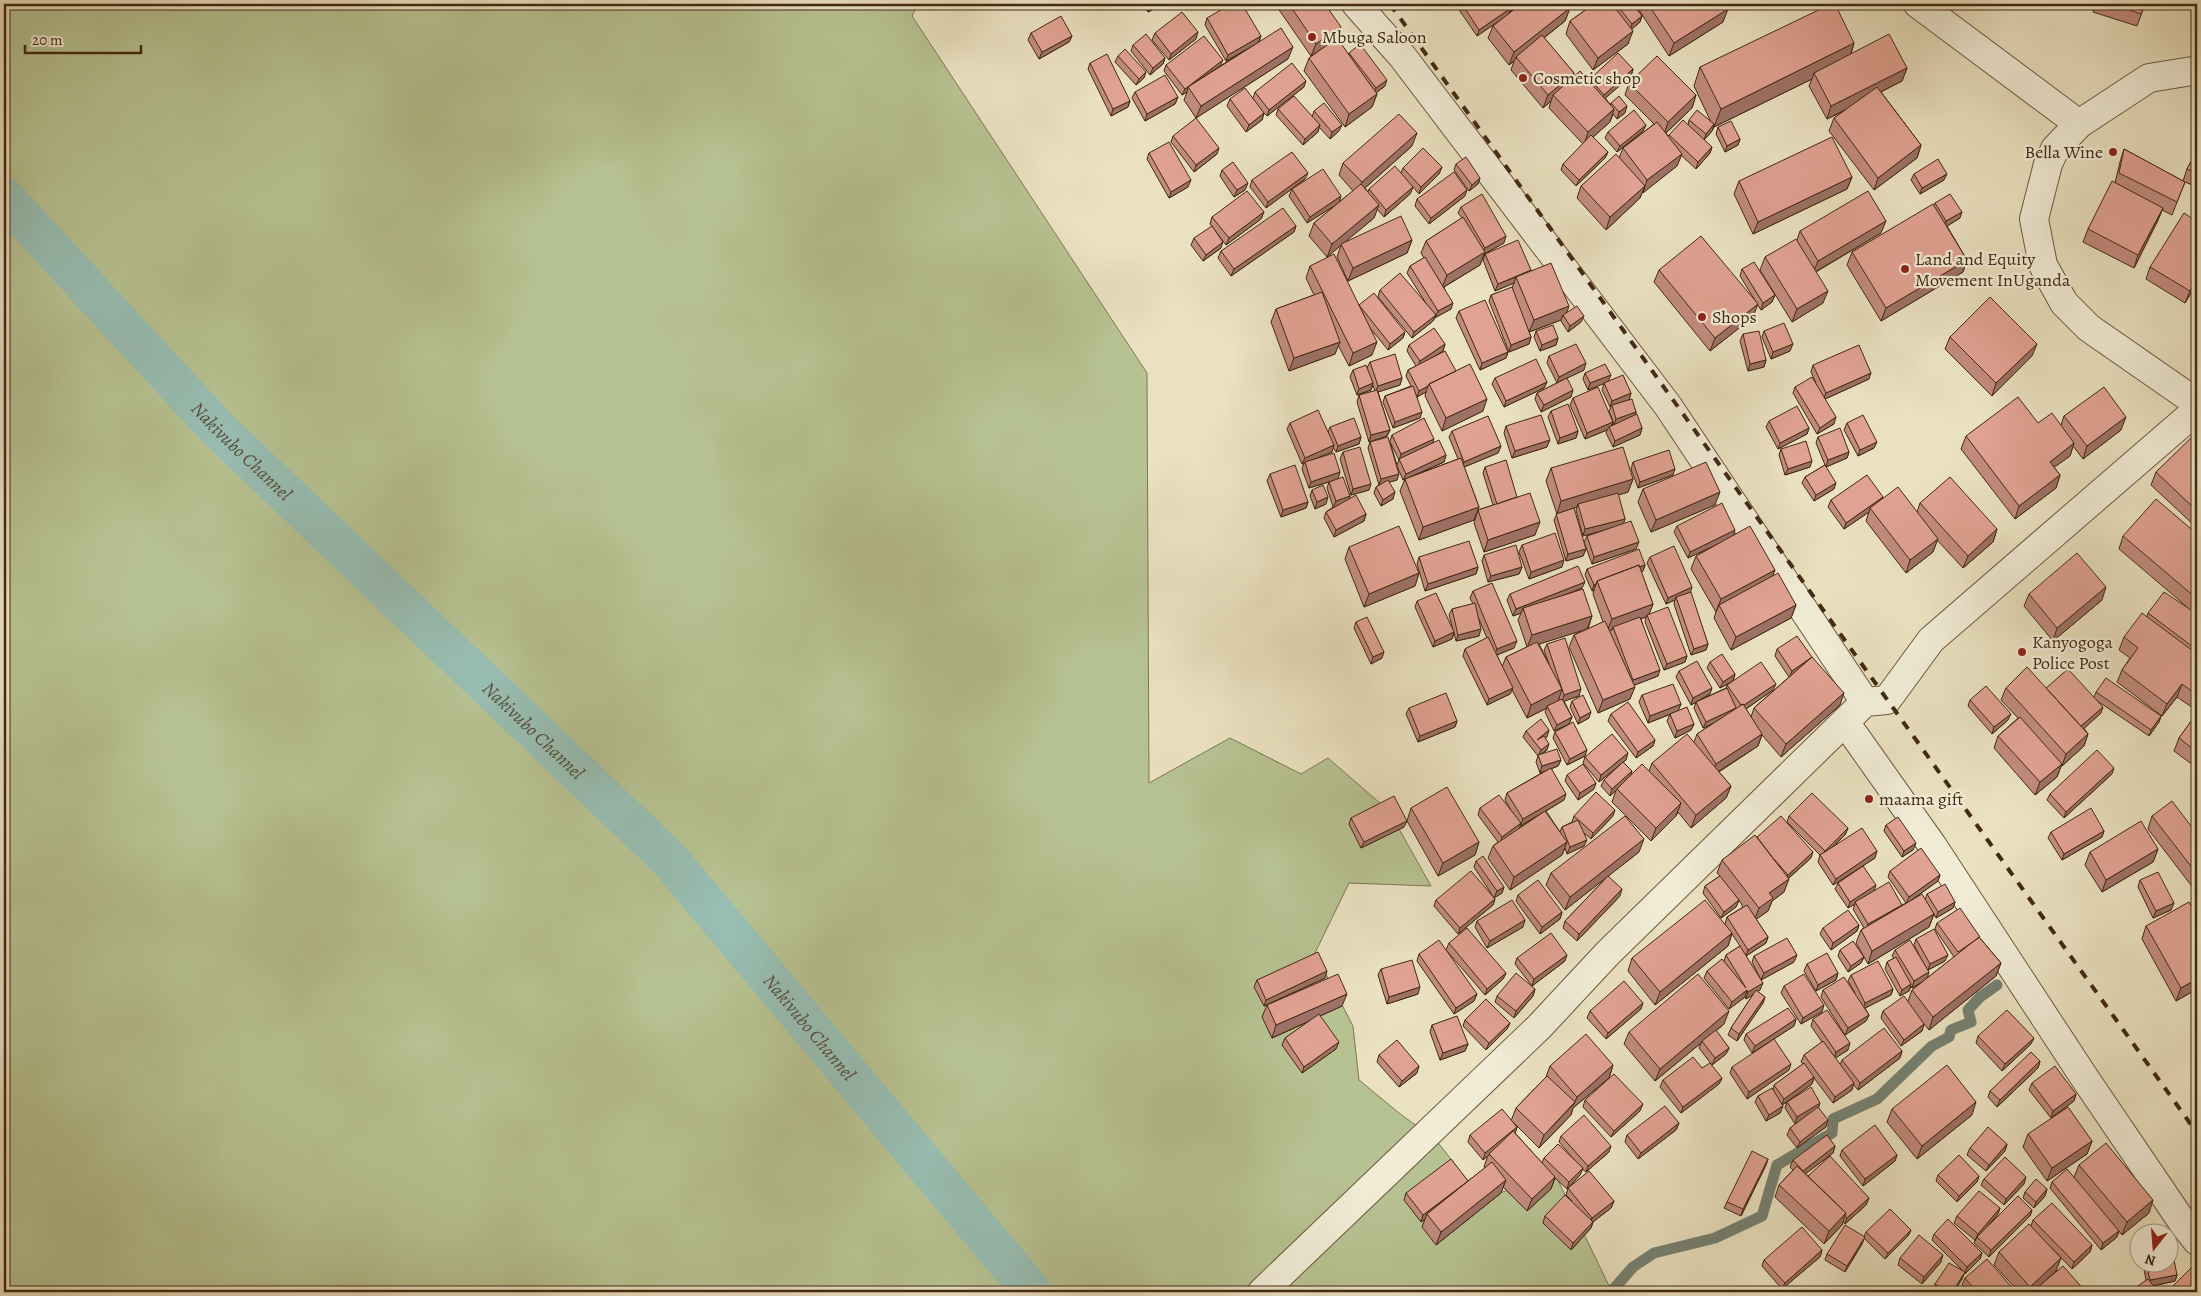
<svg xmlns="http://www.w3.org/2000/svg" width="2201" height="1296" font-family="Alegreya,serif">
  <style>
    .green { fill: #b7c292; stroke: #7d7652 }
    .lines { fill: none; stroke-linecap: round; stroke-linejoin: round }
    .stream { stroke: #768273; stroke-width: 11 }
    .canal { stroke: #98beb3; stroke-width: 40 }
    .minor-casing { stroke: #6d573e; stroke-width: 30 }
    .minor { stroke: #f1ecd6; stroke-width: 28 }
    .rail { stroke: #432913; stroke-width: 4; stroke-dasharray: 9 9; stroke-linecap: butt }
    .wall { fill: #c18b7e; stroke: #432913; fill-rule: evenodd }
    .shaded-wall { fill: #9d7166; stroke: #432913 }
    .building { fill: #e0a292; stroke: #432913 }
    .poi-dot { fill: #8f2418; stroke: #f1ecd6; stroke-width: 2 }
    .labels { text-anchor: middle; stroke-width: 4.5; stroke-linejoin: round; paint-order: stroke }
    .poi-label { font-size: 18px; fill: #432913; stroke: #f1ecd6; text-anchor: start }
    .water-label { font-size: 19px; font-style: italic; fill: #584e3b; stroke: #f1ecd6 }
  </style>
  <rect width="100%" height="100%" fill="#eae1c0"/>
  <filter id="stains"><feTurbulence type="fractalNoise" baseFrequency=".004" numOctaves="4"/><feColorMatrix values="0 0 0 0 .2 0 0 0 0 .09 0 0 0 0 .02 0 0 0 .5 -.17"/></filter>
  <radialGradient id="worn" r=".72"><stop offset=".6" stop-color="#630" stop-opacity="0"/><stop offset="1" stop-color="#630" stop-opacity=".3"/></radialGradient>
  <path class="green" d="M4,4H918L912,16L1147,373L1149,783L1230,738L1301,774L1328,758L1389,811L1431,886L1349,883L1315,953L1353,1026L1359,1080L1399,1113L1436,1140L1482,1199L1555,1174L1612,1292H4Z"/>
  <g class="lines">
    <path class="stream" d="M1611,1292L1633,1267L1654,1253L1715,1238L1762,1216L1777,1165L1832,1133L1833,1119L1877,1099L1932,1046L1949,1037L1951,1030L1971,1022L1968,1010L1980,997L1997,985"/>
    <path class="canal" id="s1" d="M4,197L216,427L669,859L1032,1292"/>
    <g class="minor-casing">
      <path id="minor" d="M1356,4L1402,56L1668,406L1865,702
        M1918,4L2079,124
        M2197,72L2192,71L2149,78L2079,124L2055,149L2048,164L2034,219L2043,265L2064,303L2089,328L2197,403
        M1845,722L1932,845L2086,1080L2183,1223L2197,1241
        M1262,1292L1539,1027L1608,953L1865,702L1887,700L1931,640L2197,410"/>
    </g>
    <use href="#minor" class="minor"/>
    <path class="rail" d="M1390,4L2197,1133"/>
  </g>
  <path class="wall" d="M980,4H993L983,9Z
    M1143,4H1163L1148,12Z
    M1275,4H1325L1337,39L1348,54L1349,53L1385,86L1376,93L1377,94L1372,107L1345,127L1304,71L1309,58L1323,48L1311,56Z
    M1455,4H1507L1509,13L1513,9L1510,4H1566L1570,8L1565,21L1544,38L1574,73L1572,78L1589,81L1590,79L1633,69L1631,76L1605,98L1611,105V103L1625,113L1617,119L1613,114L1610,122L1593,137L1608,152L1605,158L1576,186L1561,170L1563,164L1583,144L1549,108L1551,101L1543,108L1511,70L1514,61L1509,65L1488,38L1493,26L1496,23L1477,36Z
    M1594,4H1633L1642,16L1640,22L1631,29L1628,44L1593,70L1566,34L1570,21Z
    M1635,4H1724L1723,22L1669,56Z
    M2038,4H2050L2048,7Z
    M2096,4H2145L2137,26L2093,12Z
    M1207,18L1261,36L1259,42L1288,59L1196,118L1184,100L1187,92L1182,95L1164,71L1166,65L1220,66L1247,49L1226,61L1205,25Z
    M1031,33L1072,36L1069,42L1039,59L1028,40Z
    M1155,33L1196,39L1169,60L1152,40Z
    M1854,43L1851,54L1907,68L1902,81L1881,92L1921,145L1917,158L1874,190L1829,131L1834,118L1846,110L1827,119L1809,86L1812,79L1714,127L1712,131L1704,140L1712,147L1710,153L1696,169L1681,155L1677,166L1642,192L1640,198L1606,230L1577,198L1581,186L1619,158L1623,148L1654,124L1625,95L1629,83L1696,95L1692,108L1666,133L1668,136L1669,135L1688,125L1689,120L1711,122L1694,86L1700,67Z
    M1133,45L1165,58L1163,64L1150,75L1131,51Z
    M1118,56L1144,78L1136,85L1115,62Z
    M1090,63L1130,101L1128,107L1111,116L1088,69Z
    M1304,87L1267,116L1264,113L1262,120L1246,132L1227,106L1230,99L1253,98L1255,92Z
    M1135,92L1178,97L1175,104L1145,121L1132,98Z
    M1278,109L1312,117L1314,111L1339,131L1330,139L1319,127L1318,132L1303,145L1276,115Z
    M1646,125L1643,131L1617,152L1605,138L1608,132Z
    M1718,127L1740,139L1738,145L1725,152L1716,134Z
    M1173,136L1217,154L1194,172L1171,142Z
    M1412,146L1365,188L1368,192L1369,189L1401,173L1403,168L1442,167L1439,174L1419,194L1413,187L1410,194L1384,217L1377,209L1374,218L1343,243L1412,240L1407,253L1348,281L1337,257L1341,245L1327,257L1309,236L1314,223L1337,204L1307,223L1289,196L1292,189L1339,202L1353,191L1339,175L1343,163Z
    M2124,149L2183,181L2187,169L2197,150V187L2185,182L2172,215L2162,210L2158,220L2134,268L2083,242L2088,229L2115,183L2120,162Z
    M1149,153L1188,187L1169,198L1147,159Z
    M1456,164L1480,178L1478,184L1469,191L1454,170Z
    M1222,170L1245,190L1234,197L1220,176Z
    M1914,174L1944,180L1920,194L1911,180Z
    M1852,177L1847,189L1753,234L1734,194L1739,181Z
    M1305,179L1266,208L1250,187L1252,180Z
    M1465,196L1429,224L1415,206L1417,199Z
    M1935,203L1960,218L1947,226L1967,260L1963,272L1881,321L1847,265L1852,252L1934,205Z
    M1461,207L1504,243L1484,254L1480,265L1444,287L1451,309L1435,317L1433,321L1412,338L1378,297L1380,290L1427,305L1407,273L1410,266L1424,258L1421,253L1426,241L1462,218L1458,213Z
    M1264,212L1261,219L1226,245L1210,224L1212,217Z
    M1296,226L1294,232L1231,276L1218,258L1221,251Z
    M1800,231L1881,233L1816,272L1823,303L1792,322L1760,270L1765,257L1797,240Z
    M1194,238L1221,248L1203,261L1191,245Z
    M1485,254L1531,270L1566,313L1581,322L1568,332L1561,321V320L1529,332L1531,337L1529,344L1509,352L1489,301L1491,295L1512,288L1514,283L1495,291L1483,260Z
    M1310,266L1359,305L1405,332L1403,338L1388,350L1370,328L1372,355L1349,366L1338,345L1335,354L1289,371L1271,322L1276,309L1314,295L1306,278Z
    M2150,267L2197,283L2185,303L2146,279Z
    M1742,269L1775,295L1772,302L1761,310L1757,304L1753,317L1710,351L1654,282L1659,270L1756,302L1740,276Z
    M1459,311L1508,352L1506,358L1480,370L1456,318Z
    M1536,331L1558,338L1556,345L1540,351L1534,337Z
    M1764,331L1790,351L1771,359L1762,337Z
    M1743,334L1766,360L1764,367L1748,371L1740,341Z
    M1950,337L2032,356L1992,396L1945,349Z
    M1445,344L1443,351L1436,355L1456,371L1483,411L1442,431L1425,396L1426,392L1417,397L1420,418L1393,428L1383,402L1385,396L1411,386L1406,376L1408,370L1416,366L1407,351L1409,345Z
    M1549,356L1584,370L1567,378L1571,397L1541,412L1535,399L1537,393L1557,383L1547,363Z
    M1370,362L1402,378L1400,385L1378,392L1390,430L1387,436L1369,442L1357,402L1359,395L1375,391L1373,385L1371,390L1357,395L1350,377L1353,370L1367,368Z
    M1813,365L1869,379L1825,399L1834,424L1817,434L1793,393L1795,387L1816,383L1811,372Z
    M1585,373L1609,381L1631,393L1629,400L1636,412V415L1642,428L1640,435L1613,447L1606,433L1607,430L1585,439L1570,405L1573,398L1613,422L1611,425L1614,424L1609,411L1611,407H1610L1602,390L1604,383L1588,390L1583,379Z
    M1495,378L1547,382L1544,388L1504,407L1492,384Z
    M1551,411L1578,431L1576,438L1558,444L1548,417Z
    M2064,416L2121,430L2083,459L2073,446L2070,456L2054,467L2060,475L2056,488L2015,519L1961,449L1966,436L2038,423L2061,425Z
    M1769,421L1809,428L1807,434L1778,449L1766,427Z
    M1290,423L1328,432L1330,427L1361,437L1359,444L1336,452L1333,447L1332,452L1312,460L1338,478L1350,496L1349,499L1366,514L1364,521L1334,537L1324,518L1326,512L1333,507L1327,488L1329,482L1309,488L1302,469L1304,463L1302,464L1287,429Z
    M1847,423L1874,448L1858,456L1844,430Z
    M1506,426L1547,447L1512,458L1504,433Z
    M1452,431L1501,446L1498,453L1464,467L1479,507L1474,520L1419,540L1400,491L1405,479L1403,480L1397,466V480L1389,482L1393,499L1381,506L1374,493L1376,487L1379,485L1368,448L1370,442L1390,441L1392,435L1433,443L1446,455L1444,462L1412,476L1458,459L1449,437ZM1390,442L1399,460L1397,465Z
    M2197,436V528L2151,485L2156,472Z
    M1818,437L1849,452L1847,458L1826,467L1834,489L1814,501L1802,483L1805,477L1825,465L1816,443Z
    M1781,449L1810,467L1785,475L1779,455Z
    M1343,452L1369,490L1351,495L1340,459Z
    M1633,462L1673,475L1638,488L1631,469Z
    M1485,467L1517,497L1535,535L1484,552L1474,523L1478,510L1493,505L1483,473Z
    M1551,468L1633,479L1628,492L1618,495L1625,519L1623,524L1636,549L1592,564L1584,542L1587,536L1605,530L1583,536L1576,510L1577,507L1559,513L1586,549L1583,556L1566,561L1554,520L1557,514L1546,481Z
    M1270,474L1308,502L1306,508L1281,517L1267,481Z
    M1643,489L1715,505L1651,532L1638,502Z
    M1312,490L1326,504L1315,509L1310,496Z
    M1883,497V499L1917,512L1920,503L1997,529L1993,542L1963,568L1937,540L1933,552L1906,573L1866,521L1869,512L1844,529L1828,507L1831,500Z
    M1677,526L1733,535L1775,570L1772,577L1796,605L1791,618L1731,650L1714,618L1716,612L1691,569L1696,556L1719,543L1688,558L1674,532Z
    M2197,534V604L2192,610L2197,614V702L2193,708L2177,697L2162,716L2117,682L2122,670L2130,658L2119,650L2124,637L2147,617L2148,613L2186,606L2119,549L2123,536Z
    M1522,545L1562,567L1529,579L1519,552Z
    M1349,547L1419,573L1415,586L1364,607L1345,559Z
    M1484,555L1522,567L1519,574L1488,582L1482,561Z
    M1419,557L1478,567L1476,574L1425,591L1417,564Z
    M1650,557L1690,592L1708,644L1706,650L1691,655L1674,604L1675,600L1666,604L1647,563Z
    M1645,565L1643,571L1641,572L1653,604L1649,614L1687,656L1685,662L1664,670L1645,622L1646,617L1641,619L1658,676L1634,685L1630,699L1598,713L1569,647L1574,635L1586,629L1539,644L1549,664L1544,650L1547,644L1579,696L1564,701L1572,717L1569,724L1554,731L1545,712L1547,708L1527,718L1512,690L1510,694L1487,705L1463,656L1465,649L1487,638L1478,617L1479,636L1456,641L1454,633L1452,639L1433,647L1415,607L1417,601L1453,630L1449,615L1452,609L1473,604L1470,598L1473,591L1514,648L1497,655L1502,667L1506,657L1527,647L1518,620L1521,613L1513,616L1507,600L1510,594L1582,588L1577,590L1592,616L1588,629L1603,622L1593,594L1594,590L1592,591L1585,575L1587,569Z
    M2029,594L2102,600L2053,641L2024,606Z
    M1356,622L1382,658L1371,664L1354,628Z
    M1777,649L1840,705L1781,757L1762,735L1758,746L1719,772L1731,786L1726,798L1691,828L1678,812L1676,816L1651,841L1612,802L1616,790L1610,796L1601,786L1604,780L1632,771L1630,775L1649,771L1652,763L1694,742L1697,734L1711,725L1703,728L1694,708L1696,702L1726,688L1727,685L1773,690L1746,709L1751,717L1754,708L1789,677L1775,656Z
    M1710,662L1735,674L1733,681L1720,688L1707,668Z
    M1679,671L1710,694L1691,705L1676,677Z
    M2006,688H2046L2094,697L2096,692L2161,716L2159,722L2149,736L2096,700L2101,713L2084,728L2088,734L2084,746L2062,766H2061L2057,777L2035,795L1994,748L1998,736L2018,718L2001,700Z
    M1642,695L1681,704L1678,710L1694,724L1691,730L1675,738L1667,721L1670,714H1671L1648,723L1639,702Z
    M1970,700L2008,720L1992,734L1968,706Z
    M1572,701L1589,718L1578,724L1570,707Z
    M1409,708L1457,721L1455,727L1418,742L1406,714Z
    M2197,713V768L2174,751L2179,738Z
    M1611,714L1655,740L1653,746L1636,758L1608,721Z
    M1526,731L1547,737L1545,738L1547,750L1542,754L1561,760L1558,766L1551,769L1564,800L1546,811L1560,832L1562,827L1572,822L1574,816H1613L1591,839L1584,833V846L1567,854L1565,848L1562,855L1510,890L1488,858L1493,846L1498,842L1478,815L1480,808L1512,812L1505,800L1507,793L1545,771L1540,773L1536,762L1538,756L1523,737ZM1538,815L1519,828L1520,825Z
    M1555,732L1585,756L1567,765L1553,738Z
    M1585,757L1626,760L1599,782L1583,763Z
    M2112,774L2064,818L2047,800L2050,794Z
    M1567,775L1594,789L1578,800L1565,781Z
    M1411,808L1479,842L1475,855L1438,876L1407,821Z
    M1789,816L1848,828L1845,835L1832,848L1875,858L1833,885L1818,862L1820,855L1787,822Z
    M2152,816L2197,834V893L2148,829Z
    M1351,818L1404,827L1361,848L1349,824Z
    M1886,825L1913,850L1902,857L1884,831Z
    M2104,831L2102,837L2062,860L2048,838L2051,832Z
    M1757,837L1811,858L1788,879L1784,892L1772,901L1768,911L1756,919L1768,937L1766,943L1746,956L1760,990L1757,991L1765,997L1763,1003L1737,1041L1728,1035L1731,1028L1754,993L1746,999L1745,997L1729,1009L1704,978L1707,971L1724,961L1726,955L1740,946L1732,934L1728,946L1655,1005L1628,971L1632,958L1725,924L1727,917L1743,907L1739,900L1736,907L1721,918L1703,893L1705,886L1720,876L1717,873L1722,860Z
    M2158,849L2153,862L2102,892L2085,865L2090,852Z
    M1639,852L1608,876L1620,896L1577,941L1563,928L1565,921L1607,877L1565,910L1546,885L1551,873Z
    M1476,861L1504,887L1502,893L1494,898L1474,867Z
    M1890,871L1940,875L1938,881L1913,899L1925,900L1927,894L1955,902L1953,908L1936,918L1934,914L1929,927L1868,964L1856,943L1861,930L1864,928L1853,909L1855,904L1848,908L1835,889L1838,883L1874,891L1902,905L1906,903L1888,877Z
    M2140,880L2171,910L2153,918L2138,887Z
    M1518,895L1562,912L1560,919L1540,934L1516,901Z
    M1495,899L1493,905L1458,934L1434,906L1436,900Z
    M1477,921L1523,927L1487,948L1475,927Z
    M1937,923L1980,938L2001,963L1996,976L1929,1030L1924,1024L1922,1031L1901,1046L1881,1018L1883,1011L1908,1001L1912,990L1925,979L1912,988L1911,986L1909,991L1900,996L1885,969L1887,962L1894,958L1892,956L1895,950L1927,970L1914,945L1916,939L1945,961L1928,970L1927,978L1954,957L1935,929Z
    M1859,925L1857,931L1831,950L1820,934L1823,928Z
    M2146,926L2197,989L2176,1001L2142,939Z
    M1449,943L1506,973L1503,979L1485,995L1446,950Z
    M1840,950L1864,957L1861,963L1848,972L1838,956Z
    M1419,954L1477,994L1474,1001L1454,1014L1417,961Z
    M1754,956L1794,962L1761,980L1752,962Z
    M1517,958L1565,961L1532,986L1515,964Z
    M1807,964L1838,973L1836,980L1816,991L1804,971Z
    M1381,969L1418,994L1387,1004L1378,975Z
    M1851,975L1893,989L1891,995L1865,1008L1869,1015L1866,1021L1845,1035L1821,997L1823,990L1855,993L1848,981Z
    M1325,978L1273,1002L1342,1006L1320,1016L1336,1049L1302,1073L1282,1045L1285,1038L1310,1021L1272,1038L1262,1017L1267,1005L1264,1006L1254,987L1257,980Z
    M1784,986L1822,1012L1801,1024L1781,993Z
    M1535,989L1533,996L1514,1018L1495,1002L1497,996Z
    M1641,1009L1606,1039L1587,1018L1590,1011Z
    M1796,1019L1794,1026L1752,1053L1744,1040L1746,1034Z
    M1813,1019L1848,1050L1835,1058L1840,1065L1842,1060L1902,1051L1900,1058L1858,1090L1853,1084L1852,1090L1833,1103L1814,1078L1812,1084L1788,1101L1819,1108L1826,1127L1797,1148L1787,1135L1790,1128L1802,1120L1795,1124L1785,1108L1787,1102L1782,1105L1783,1106L1780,1113L1766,1121L1755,1102L1758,1096L1773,1090L1774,1085L1803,1064L1801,1062L1804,1055L1822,1042L1811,1026Z
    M1465,1020L1510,1023L1507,1029L1486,1050L1463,1026Z
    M1724,1024L1716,1031L1729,1048L1726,1054L1712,1065L1699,1048L1701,1043L1655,1081L1624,1044L1629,1032Z
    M1432,1025L1468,1044L1465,1051L1440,1060L1430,1032Z
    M1978,1036L2031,1044L2002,1071L1976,1043Z
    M1379,1055L1417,1073L1399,1087L1377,1062Z
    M2040,1061L2038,1068L1997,1107L1988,1097L1990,1091Z
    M1613,1065L1609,1078L1573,1108L1571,1115L1539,1148L1513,1122L1517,1127L1515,1133L1542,1163L1544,1158L1577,1163L1559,1142L1561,1136L1609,1152L1586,1172L1582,1169L1580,1175L1567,1189L1555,1178L1551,1189L1527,1211L1503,1187L1501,1193L1436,1245L1422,1227L1425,1219L1421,1222L1404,1200L1406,1193L1468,1181L1485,1168L1484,1167L1488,1155L1483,1160L1468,1142L1470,1135L1511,1121L1516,1108L1546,1077L1550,1066Z
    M1732,1067L1789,1070L1747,1099L1730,1073Z
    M1722,1078L1719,1084L1681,1113L1660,1087L1663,1080Z
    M2032,1083L2076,1094L2074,1101L2051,1118L2029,1090Z
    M1585,1100L1640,1111L1611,1137L1583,1107Z
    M1892,1109L1972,1115L1917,1159L1887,1122Z
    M1679,1123L1676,1130L1638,1159L1625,1142L1627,1135Z
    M2028,1134L2092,1141L2087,1154L2047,1181L2023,1147Z
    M2007,1144L2005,1151L1986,1171L1967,1155L1970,1148Z
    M1835,1146L1833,1153L1805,1174L1808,1176L1869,1198L1866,1205L1845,1224L1843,1222L1842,1225L1824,1244L1775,1197L1779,1185L1793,1170L1790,1167L1793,1160Z
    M1842,1150L1897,1155L1895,1161L1863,1186L1840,1156Z
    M1768,1159L1766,1165L1741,1216L1724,1208L1727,1202Z
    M2079,1165L2149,1213L2122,1235L2119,1231L2117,1237L2101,1250L2050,1188L2052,1182L2074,1177Z
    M1938,1175L1979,1176L1977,1182L1957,1202L1936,1181Z
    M1984,1179L2024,1184L2004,1205L1981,1185Z
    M1568,1188L1614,1201L1611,1208L1593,1222L1591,1228L1571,1250L1543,1223L1545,1216L1572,1201L1566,1195Z
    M2047,1189L2045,1196L2034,1208L2023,1198L2025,1192Z
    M2000,1208L1998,1214L1988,1225L2032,1210L2030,1216L1989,1257L1974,1243L1975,1240L1954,1223L1957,1216Z
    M2033,1220L2092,1245L2090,1252L2072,1269L2041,1237L2056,1271L2047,1280L2086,1292H2019L1994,1265L1999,1252L2031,1226Z
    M1911,1230L1908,1236L1885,1259L1864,1238L1862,1244L1845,1272L1825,1260L1827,1254L1864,1237L1866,1232Z
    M1934,1234L1982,1253L1980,1259L1965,1274L1964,1273L1962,1279L1954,1292H1955H1937L1933,1290L1935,1284L1963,1271L1932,1240Z
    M1822,1250L1820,1257L1782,1289L1762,1266L1764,1260Z
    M1900,1258L1941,1262L1922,1284L1898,1265Z
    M2143,1264H2168L2177,1275L2175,1281L2153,1286L2146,1280Z
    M1965,1278L2014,1292H1969L1962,1285Z"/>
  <path class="shaded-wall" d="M985,4H993L983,9Z
    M1151,4H1163L1148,12Z
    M1515,4H1522L1513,9Z
    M1511,8L1508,15L1477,36L1479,30Z
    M1570,8L1565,21L1517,59L1516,57L1514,61L1509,65L1514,52Z
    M1728,9L1723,22L1669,56L1674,43Z
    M1642,16L1640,22L1630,31L1632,24Z
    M1341,27L1336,40L1311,56L1316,44Z
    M1633,31L1628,44L1593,70L1598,58Z
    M1198,32L1196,39L1169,60L1171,54Z
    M1072,36L1069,42L1039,59L1042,52Z
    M1261,36L1258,43L1226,61L1228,55Z
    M1854,43L1848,62L1814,73L1812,79L1714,127L1721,109Z
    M1293,47L1288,59L1196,118L1201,106Z
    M1165,58L1163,64L1150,75L1153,68Z
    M1223,60L1220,66L1188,87L1187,92L1182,95L1185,89Z
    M1907,68L1902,81L1827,119L1831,106Z
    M1633,69L1631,76L1602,101L1604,95Z
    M1146,72L1144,78L1136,85L1139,79Z
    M1574,73L1570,86L1553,95L1551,101L1543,108L1548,95Z
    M1387,80L1385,86L1373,95L1376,88Z
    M1306,81L1304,87L1267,116L1269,110Z
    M1377,94L1372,107L1345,127L1349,114Z
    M1696,95L1692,108L1664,135L1668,122Z
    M1178,97L1175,104L1145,121L1147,114Z
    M1130,101L1128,107L1111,116L1113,109Z
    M1627,106L1625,113L1617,119L1619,112Z
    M1614,109L1610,122L1584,145L1588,132Z
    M1264,113L1262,120L1246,132L1249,125Z
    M1714,124L1712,131L1704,140L1706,134Z
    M1320,125L1318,132L1303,145L1305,139Z
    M1342,125L1339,131L1330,139L1332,132Z
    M1646,125L1643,131L1617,152L1620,146Z
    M1417,133L1412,146L1357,195L1362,182Z
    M1740,139L1738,145L1725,152L1727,146Z
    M1921,145L1917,158L1874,190L1878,178Z
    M1712,147L1710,153L1696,169L1698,162Z
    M1219,148L1217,154L1194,172L1196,165Z
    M1608,152L1605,158L1576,186L1579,180Z
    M1682,154L1677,166L1643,193L1647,180Z
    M1442,167L1439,174L1419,194L1421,187Z
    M1308,173L1305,179L1266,208L1268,202Z
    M1947,174L1944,180L1920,194L1922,188Z
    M1852,177L1847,189L1753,234L1758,222Z
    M1480,178L1478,184L1469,191L1472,185Z
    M1191,180L1188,187L1169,198L1171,192Z
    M1248,183L1245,190L1234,197L1237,190Z
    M1645,186L1640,198L1606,230L1610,217Z
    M1413,187L1410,194L1384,217L1386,210Z
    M1467,190L1465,196L1429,224L1431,218Z
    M1341,196L1339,203L1307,223L1310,217Z
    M1379,205L1374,218L1327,257L1332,244Z
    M2163,208L2158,220L2134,268L2138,255Z
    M1264,212L1261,219L1226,245L1229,238Z
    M1962,212L1960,218L1944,228L1946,221Z
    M1886,221L1881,233L1813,273L1818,261Z
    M1296,226L1294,232L1231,276L1234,269Z
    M1506,236L1504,243L1484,254L1480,265L1442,288L1447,275L1483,253L1485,248Z
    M1412,240L1407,253L1348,281L1353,268Z
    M1223,242L1221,248L1203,261L1206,255Z
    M1967,260L1963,272L1881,321L1886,308Z
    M1516,277L1514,283L1495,291L1498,284Z
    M2197,278V283L2185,303L2190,291Z
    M1828,291L1823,303L1792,322L1797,309Z
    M1775,295L1772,302L1761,310L1763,303Z
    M1453,303L1451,309L1435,318L1438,311Z
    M1758,304L1753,317L1710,351L1715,338Z
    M1569,306L1565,318L1563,315L1561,320L1529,332L1534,320Z
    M1436,315L1433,321L1412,338L1414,332Z
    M1584,316L1581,322L1568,332L1570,326Z
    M1405,332L1403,338L1388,350L1390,344Z
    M1531,337L1529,344L1509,352L1511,345Z
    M1558,338L1556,345L1540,351L1542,345Z
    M1340,342L1335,354L1289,371L1294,358Z
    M1377,342L1372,355L1349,366L1353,353Z
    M1445,344L1443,351L1417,368L1420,361Z
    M1793,344L1790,351L1771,359L1773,352Z
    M2037,344L2032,356L1992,396L1996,383Z
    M1508,352L1506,358L1480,370L1482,363Z
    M1766,360L1764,367L1748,371L1750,364Z
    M1586,363L1584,370L1557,383L1559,377Z
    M1871,373L1869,379L1823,400L1826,393Z
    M1611,375L1608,382L1588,390L1590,383Z
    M1402,378L1400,385L1375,393L1378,386Z
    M1547,382L1544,388L1504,407L1506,401Z
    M1373,383L1371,390L1357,395L1359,389Z
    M1428,386L1426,392L1417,397L1419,391Z
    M1573,390L1571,397L1541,412L1544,405Z
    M1631,393L1629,400L1612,405L1610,407L1612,401Z
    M1487,399L1483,411L1442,431L1446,418Z
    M1422,412L1420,418L1393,428L1395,422Z
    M1636,412L1634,419L1614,425L1616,419Z
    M1836,417L1834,424L1817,434L1820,428Z
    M2126,417L2121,430L2083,459L2087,446Z
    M1613,422L1610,428L1609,427L1607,430L1585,439L1587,433Z
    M1642,428L1640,435L1613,447L1615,441Z
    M1809,428L1807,434L1778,449L1780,443Z
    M1390,430L1387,436L1369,442L1371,435Z
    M1578,431L1576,438L1558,444L1560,438Z
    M1361,437L1359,444L1336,452L1338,446Z
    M1434,439L1432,445L1399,461L1401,454Z
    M1550,440L1547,447L1512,458L1515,451Z
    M1877,442L1874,448L1858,456L1860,450Z
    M2074,443L2070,456L2045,474L2050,462Z
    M1334,445L1332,452L1302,464L1305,458Z
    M1501,446L1498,453L1462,468L1464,462Z
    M1849,452L1847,458L1826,467L1828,460Z
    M1446,455L1444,462L1403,480L1406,474Z
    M1812,461L1810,467L1785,475L1788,469Z
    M1675,469L1673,475L1638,488L1640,482Z
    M1340,472L1338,479L1309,488L1311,482Z
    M1399,474L1397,480L1379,485L1381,479Z
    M2060,475L2056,488L2015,519L2019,506Z
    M1633,479L1628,492L1579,507L1578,504L1577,507L1557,514L1561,501Z
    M1836,483L1834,489L1814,501L1816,495Z
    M1371,484L1369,490L1351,495L1353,489Z
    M1395,492L1393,499L1381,506L1383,500Z
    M1720,492L1715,505L1651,532L1656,520Z
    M1350,496L1348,503L1333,508L1336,501Z
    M1328,497L1326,504L1315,509L1317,502Z
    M1883,497L1881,504L1870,508L1869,512L1844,529L1846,523Z
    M1308,502L1306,508L1281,517L1283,510Z
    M1479,507L1474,520L1419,540L1423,527Z
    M1366,514L1364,521L1334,537L1336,530Z
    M1625,519L1623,525L1583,536L1585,529Z
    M1540,522L1535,535L1484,552L1488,540Z
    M1997,529L1993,542L1963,568L1968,556Z
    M1735,530L1733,537L1688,558L1690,552Z
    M1938,539L1933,552L1906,573L1910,560Z
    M1639,542L1636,549L1592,564L1594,557Z
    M1586,549L1583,556L1566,561L1568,554Z
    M1564,560L1562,567L1529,579L1531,572Z
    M1645,565L1643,571L1600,588L1598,583Z
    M1478,567L1476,574L1425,591L1428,584Z
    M1522,567L1519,574L1488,582L1491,576Z
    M1775,570L1770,582L1719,605L1716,612L1721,599Z
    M1419,573L1415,586L1364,607L1369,594Z
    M1585,582L1582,588L1524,611L1523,608L1521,613L1513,616L1516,609Z
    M1596,584L1594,590L1592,591L1594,585Z
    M1692,587L1690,594L1676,597L1675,600L1666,604L1668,598Z
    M2106,587L2102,600L2053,641L2057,628Z
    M2197,597V604L2191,611L2196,598Z
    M1653,604L1648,617L1647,615L1646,617L1613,629V627L1612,630L1607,631L1612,619Z
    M1796,605L1791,618L1731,650L1736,637Z
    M1592,616L1587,629L1527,648L1532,635Z
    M1481,629L1479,636L1456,641L1458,635Z
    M1454,632L1452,639L1433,647L1435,641Z
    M1517,641L1514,648L1494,656L1497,649Z
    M1708,644L1706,650L1691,655L1694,649Z
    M1384,652L1382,658L1371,664L1373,657Z
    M1687,656L1685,662L1664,670L1667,664Z
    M1812,658L1789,678L1792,671Z
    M1660,670L1658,676L1630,687L1633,680Z
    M1735,674L1733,681L1720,688L1723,682Z
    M1776,684L1773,690L1740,713L1742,706Z
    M2182,684L2177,697L2162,716L2167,704Z
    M1635,687L1630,699L1598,713L1603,700Z
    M1513,688L1510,694L1487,705L1489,699Z
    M1712,688L1710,694L1691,705L1693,698Z
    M1562,689L1558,702L1547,706V708L1527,718L1531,705Z
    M1581,689L1579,696L1562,702L1564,695Z
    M1844,693L1840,705L1781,757L1786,744Z
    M2197,695V702L2193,708Z
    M1681,704L1678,711L1648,723L1650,716Z
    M2103,707L2101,713L2078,734L2080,727Z
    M1736,708L1734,714L1703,728L1706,722Z
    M1591,712L1589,718L1578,724L1580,718Z
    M2011,714L2008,720L1992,734L1994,727Z
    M2161,716L2159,722L2149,736L2151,730Z
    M1572,717L1569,724L1554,731L1557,725Z
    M1457,721L1455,727L1418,742L1420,736Z
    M1694,724L1691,730L1675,738L1677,731Z
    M1549,730L1547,737L1537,745V740Z
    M1762,734L1758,746L1711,776L1716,764Z
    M2088,734L2084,746L2062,766L2066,754Z
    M1655,740L1653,746L1636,758L1638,752Z
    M1549,744L1547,750L1538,756L1541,750Z
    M1587,750L1585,756L1567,765L1570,759Z
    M1628,753L1626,760L1599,782L1601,775Z
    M1561,760L1558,766L1540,773L1542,766Z
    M2062,764L2057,777L2035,795L2040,782Z
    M2114,768L2112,774L2064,818L2066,812Z
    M1632,771L1630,778L1610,796L1612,789Z
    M1596,783L1594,789L1578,800L1580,793Z
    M1731,786L1726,798L1691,828L1696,815Z
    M1566,794L1564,800L1520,826L1523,819Z
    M1681,803L1676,816L1651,841L1656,828Z
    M1615,810L1613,816L1591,839L1593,833Z
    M1407,821L1404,827L1361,848L1364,842Z
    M1521,823L1519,830L1500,844L1502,837Z
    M1848,828L1845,835L1822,857L1825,851Z
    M2104,831L2102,837L2062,860L2064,854Z
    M1644,839L1639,852L1565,910L1570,897Z
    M1587,840L1584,846L1567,854L1570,847Z
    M1479,842L1475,855L1438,876L1443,863Z
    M1567,842L1562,855L1510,890L1514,877Z
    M1916,843L1913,850L1902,857L1904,851Z
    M2158,849L2153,862L2102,892L2106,880Z
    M1877,851L1875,858L1833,885L1836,879Z
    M1813,852L1811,858L1785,881L1788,875Z
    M1940,875L1938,881L1906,904L1909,897Z
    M1789,879L1784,892L1772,901L1768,911L1754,921L1759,908L1769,893Z
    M1876,885L1874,892L1855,902V904L1848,908L1850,902Z
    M1504,887L1502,893L1494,898L1497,891Z
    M1622,889L1620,896L1577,941L1579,934Z
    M1495,899L1493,905L1458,934L1460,928Z
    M1739,900L1736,907L1721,918L1724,912Z
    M1955,902L1953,908L1936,918L1938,912Z
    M2174,903L2171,910L2153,918L2156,911Z
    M1902,905L1866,931L1868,924Z
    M1562,912L1560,919L1540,934L1542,927Z
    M1934,914L1929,927L1868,964L1872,951Z
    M1525,920L1523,927L1487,948L1490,941Z
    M1859,925L1857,931L1831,950L1833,943Z
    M1732,933L1728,946L1655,1005L1660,992Z
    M1768,937L1766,943L1746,956L1748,950Z
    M1567,955L1565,961L1532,986L1534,979Z
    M1797,955L1794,962L1761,980L1764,973Z
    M1948,955L1945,961L1928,970L1930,964Z
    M1864,957L1861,963L1848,972L1851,966Z
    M2001,963L1996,976L1929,1030L1933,1017Z
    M1327,971L1325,978L1264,1006L1266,1000Z
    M1929,972L1927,979L1912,988L1914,981Z
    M1506,973L1503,979L1485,995L1487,989Z
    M1838,973L1836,980L1816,991L1818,985Z
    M2197,979V989L2176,1001L2181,988Z
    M1763,983L1760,990L1746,999L1748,992Z
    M1911,984L1909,991L1900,996L1902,990Z
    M1420,987L1418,994L1387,1004L1389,997Z
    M1535,989L1533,996L1514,1018L1516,1011Z
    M1893,989L1891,995L1863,1009L1865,1003Z
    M1747,990L1745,997L1729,1009L1732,1002Z
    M1347,994L1342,1006L1272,1038L1276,1025Z
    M1477,994L1474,1001L1454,1014L1456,1008Z
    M1765,997L1763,1003L1737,1041L1739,1034Z
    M1643,1003L1641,1009L1606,1039L1608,1033Z
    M1824,1005L1822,1012L1801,1024L1803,1018Z
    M1729,1011L1724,1024L1702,1042V1041L1701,1043L1655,1081L1660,1069Z
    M1869,1015L1866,1021L1845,1035L1848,1028Z
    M1796,1019L1794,1026L1752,1053L1755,1046Z
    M1510,1023L1507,1029L1486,1050L1489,1043Z
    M1924,1024L1922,1031L1901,1046L1904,1040Z
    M2034,1038L2031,1044L2002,1071L2005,1064Z
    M1339,1042L1336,1049L1302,1073L1304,1067Z
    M1850,1043L1848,1050L1834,1059L1836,1052Z
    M1468,1044L1465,1051L1440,1060L1443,1053Z
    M1729,1048L1726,1054L1712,1065L1715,1058Z
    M1902,1051L1900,1058L1858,1090L1860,1083Z
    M2040,1061L2038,1068L1997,1107L2000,1100Z
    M1791,1064L1789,1070L1747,1099L1749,1092Z
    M1613,1065L1609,1078L1573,1108L1571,1115L1539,1148L1544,1135L1574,1104L1577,1097Z
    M1419,1066L1417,1073L1399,1087L1402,1081Z
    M1814,1077L1812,1084L1782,1105L1784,1099Z
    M1722,1078L1719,1084L1681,1113L1683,1107Z
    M1854,1083L1852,1090L1833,1103L1835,1097Z
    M2076,1094L2074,1101L2051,1118L2053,1111Z
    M1976,1102L1972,1115L1917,1159L1922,1146Z
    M1820,1103L1818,1110L1795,1124L1797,1117Z
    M1643,1104L1640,1111L1611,1137L1614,1131Z
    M1783,1106L1780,1113L1766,1121L1769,1115Z
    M1828,1120L1826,1127L1797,1148L1800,1142Z
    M1679,1123L1676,1130L1638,1159L1641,1153Z
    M1517,1127L1515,1134L1483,1160L1485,1153Z
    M2092,1141L2087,1154L2047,1181L2052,1168Z
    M2007,1144L2005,1151L1986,1171L1989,1165Z
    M1611,1146L1609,1152L1586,1172L1588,1166Z
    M1835,1146L1833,1153L1800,1178L1802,1172Z
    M1897,1155L1895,1161L1863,1186L1865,1179Z
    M1768,1159L1766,1165L1741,1216L1743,1209Z
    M1583,1168L1580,1175L1567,1189L1569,1182Z
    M1979,1176L1977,1182L1957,1202L1959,1196Z
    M1555,1177L1551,1189L1527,1211L1532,1199Z
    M2026,1177L2024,1184L2004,1205L2006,1199Z
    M1506,1180L1501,1193L1436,1245L1441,1232Z
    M1468,1181L1427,1214L1425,1219L1421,1222L1423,1215Z
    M2047,1189L2045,1196L2034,1208L2036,1202Z
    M1869,1198L1866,1205L1845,1224L1847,1218Z
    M2153,1200L2149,1213L2122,1235L2127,1222Z
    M1614,1201L1611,1208L1590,1224L1592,1218Z
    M2000,1208L1998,1214L1978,1238L1977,1237L1975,1241L1978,1234Z
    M2032,1210L2030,1216L1989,1257L1991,1250Z
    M1846,1213L1842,1225L1824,1244L1829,1231Z
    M1593,1222L1591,1228L1571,1250L1573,1243Z
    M1911,1230L1908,1236L1885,1259L1888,1253Z
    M2119,1231L2117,1237L2101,1250L2103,1243Z
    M1865,1237L1862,1244L1845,1272L1847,1266Z
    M2092,1245L2090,1252L2072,1269L2074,1262Z
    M1822,1250L1820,1257L1782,1289L1785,1283Z
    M1982,1253L1980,1259L1965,1274L1967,1267Z
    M1943,1255L1941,1262L1922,1284L1924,1277Z
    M2061,1258L2056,1271L2033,1292H2028L2030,1287Z
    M1965,1272L1962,1279L1954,1292H1952Z
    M2177,1275L2175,1281L2148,1287L2150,1280Z"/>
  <path class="building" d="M1231,4H1242L1261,36L1228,55L1207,18Z
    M1289,4H1325L1341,27L1316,44Z
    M1462,4H1507L1511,8L1479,30Z
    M1521,4H1566L1570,8L1514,52L1493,26Z
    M1594,4H1612L1633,31L1598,58L1570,21Z
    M1616,4H1633L1642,16L1632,24Z
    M1648,4H1724L1728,9L1674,43Z
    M1831,4H1835L1854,43L1721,109L1700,67Z
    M2112,4H2145L2141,14Z
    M1182,12L1198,32L1171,54L1155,33Z
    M1061,16L1072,36L1042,52L1031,33Z
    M1281,28L1293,47L1201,106L1188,87Z
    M1146,34L1165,58L1153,68L1133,45Z
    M1889,34L1907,68L1831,106L1814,73Z
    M1542,35L1574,73L1548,95L1516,57Z
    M1204,36L1223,60L1185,89L1166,65Z
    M1337,38L1377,94L1349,114L1309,58Z
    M1360,44L1387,80L1376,88L1349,53Z
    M1125,49L1146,72L1139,79L1118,56Z
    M1618,53L1633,69L1604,95L1590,79Z
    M1107,54L1130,101L1113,109L1090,63Z
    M1657,56L1696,95L1668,122L1629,83Z
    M1292,63L1306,81L1269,110L1255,92Z
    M1580,71L1614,109L1588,132L1553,95Z
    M1165,75L1178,97L1147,114L1135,92Z
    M1877,87L1921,145L1878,178L1834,118Z
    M1245,88L1264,113L1249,125L1230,99Z
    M1294,96L1320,125L1305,139L1278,109Z
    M1619,96L1627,106L1619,112L1611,103Z
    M1324,103L1342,125L1332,132L1314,111Z
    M1634,110L1646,125L1620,146L1608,132Z
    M1697,110L1714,124L1706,134L1689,120Z
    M1399,114L1417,133L1362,182L1343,163Z
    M1196,118L1219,148L1196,165L1173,136Z
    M1683,120L1712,147L1698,162L1669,135Z
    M1731,121L1740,139L1727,146L1718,127Z
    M1657,122L1682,154L1647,180L1623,148Z
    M1591,135L1608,152L1579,180L1563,164Z
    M1832,137L1852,177L1758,222L1739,181Z
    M1169,142L1191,180L1171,192L1149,153Z
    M1423,148L1442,167L1421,187L1403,168Z
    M2124,149L2185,182L2177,202L2119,173Z
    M2197,150V173L2187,169Z
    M1292,152L1308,173L1268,202L1252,180Z
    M1616,154L1645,186L1610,217L1581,186Z
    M1466,157L1480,178L1472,185L1456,164Z
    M1938,159L1947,174L1922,188L1914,174Z
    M1233,162L1248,183L1237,190L1222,170Z
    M1395,166L1413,187L1386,210L1369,189Z
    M1323,169L1341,196L1310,217L1292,189Z
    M1454,172L1467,190L1431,218L1417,199Z
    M2112,181L2163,208L2138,255L2088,229Z
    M1361,184L1379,205L1332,244L1314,223Z
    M1247,191L1264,212L1229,238L1212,217Z
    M1868,191L1886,221L1818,261L1800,231Z
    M1482,194L1506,236L1485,248L1461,207Z
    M1950,194L1962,212L1946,221L1935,203Z
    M1933,204L1967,260L1886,308L1852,252Z
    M1283,208L1296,226L1234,269L1221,251Z
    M2184,213L2197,222V278L2190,291L2150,267Z
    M1401,216L1412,240L1353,268L1341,244Z
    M1463,217L1485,252L1447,275L1426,241Z
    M1212,226L1223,242L1206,255L1194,238Z
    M1701,236L1758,304L1715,338L1659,270Z
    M1796,239L1828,291L1797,309L1765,257Z
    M1518,240L1531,270L1498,284L1485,254Z
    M1334,254L1377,342L1353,353L1310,266Z
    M1425,257L1453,303L1438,311L1410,266Z
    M1754,262L1775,295L1763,303L1742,269Z
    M1551,263L1569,306L1534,320L1516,277Z
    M1400,273L1436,315L1414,332L1380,290Z
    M1512,287L1531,337L1511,345L1491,295Z
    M1322,292L1340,342L1294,358L1276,309Z
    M1374,293L1405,332L1390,344L1359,305Z
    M1990,297L2037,344L1996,383L1950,337Z
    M1485,300L1508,352L1482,363L1459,311Z
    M1577,306L1584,316L1570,326L1563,315Z
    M1784,323L1793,344L1773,352L1764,331Z
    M1553,325L1558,338L1542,345L1536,331Z
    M1434,328L1445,344L1420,361L1409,345Z
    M1759,331L1766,360L1750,364L1743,334Z
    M1576,344L1586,363L1559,377L1549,356Z
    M1859,345L1871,373L1826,393L1813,365Z
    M1445,351L1456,371L1429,384L1428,386L1419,391L1408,370Z
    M1395,354L1402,378L1378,386L1370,362Z
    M1536,359L1547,382L1506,401L1495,378Z
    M1470,364L1487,399L1446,418L1429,384Z
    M1605,364L1611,375L1590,383L1585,373Z
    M1366,365L1373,383L1359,389L1353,370Z
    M1623,375L1631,393L1612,401L1604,383Z
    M1812,377L1836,417L1820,428L1795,387Z
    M1567,378L1573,390L1544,405L1537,393Z
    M1413,386L1422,412L1395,422L1385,396Z
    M1598,387L1613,422L1587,433L1573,398Z
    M2104,387L2126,417L2087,446L2064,416Z
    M1377,390L1390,430L1371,435L1359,395Z
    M2018,397L2038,423L2052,413L2074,443L2050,462L2060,475L2019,506L1966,436Z
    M1632,399L1636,412L1616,419L1612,405Z
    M1568,404L1578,431L1560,438L1551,411Z
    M1797,406L1809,428L1780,443L1769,421Z
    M1318,410L1334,445L1305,458L1290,423Z
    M1637,414L1642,428L1615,441L1609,427Z
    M1541,415L1550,440L1515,451L1506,426Z
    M1863,415L1877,442L1860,450L1847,423Z
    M1488,416L1501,446L1464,462L1452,431Z
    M1354,418L1361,437L1338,446L1330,427Z
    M1424,418L1434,439L1401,454L1392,435Z
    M1840,428L1849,452L1828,460L1818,437Z
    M2195,434L2197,436V511L2156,472Z
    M1388,437L1399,474L1381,479L1370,442Z
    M1439,440L1446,455L1406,474L1399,459Z
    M1806,441L1812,461L1788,469L1781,449Z
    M1360,447L1371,484L1353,489L1343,452Z
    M1623,447L1633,479L1561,501L1551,468Z
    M1669,450L1675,469L1640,482L1633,462Z
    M1334,453L1340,472L1311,482L1305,462Z
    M1461,458L1479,507L1423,527L1405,479Z
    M1506,460L1517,497L1497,504L1485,467Z
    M1706,462L1720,492L1656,520L1643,489Z
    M1295,465L1308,502L1283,510L1270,474Z
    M1825,465L1836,483L1816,495L1805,477Z
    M1867,475L1883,497L1846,523L1831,500Z
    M1343,477L1350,496L1336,501L1329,482Z
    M1950,477L1997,529L1968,556L1920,503Z
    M1388,480L1395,492L1383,500L1376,487Z
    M1323,485L1328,497L1317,502L1312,490Z
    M1898,487L1938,539L1910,560L1870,508Z
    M1530,493L1540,522L1488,540L1478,510Z
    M1618,493L1625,519L1585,529L1578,504Z
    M1356,495L1366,514L1336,530L1326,512Z
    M2156,499L2197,534V597L2196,598L2123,536Z
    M1722,503L1735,530L1690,552L1677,526Z
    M1574,508L1586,549L1568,554L1556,514Z
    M1631,521L1639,542L1594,557L1587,536Z
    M1399,526L1419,573L1369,594L1349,547Z
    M1750,526L1775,570L1721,599L1696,556Z
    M1555,533L1564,560L1531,572L1522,545Z
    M1469,541L1478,567L1428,584L1419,557Z
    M1516,545L1522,567L1491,576L1484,555Z
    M1674,546L1692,587L1668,598L1650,557Z
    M1639,549L1645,565L1639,567V565L1597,581L1596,584L1594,585L1587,569Z
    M2077,553L2106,587L2057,628L2029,594Z
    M1639,565L1653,604L1612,619L1597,581Z
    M1578,566L1585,582L1516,609L1510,594Z
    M1778,573L1796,605L1736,637L1719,605Z
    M1492,583L1517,641L1497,649L1473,591Z
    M1583,589L1592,616L1532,635L1523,608Z
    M1691,592L1708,644L1694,649L1676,597Z
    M2164,592L2197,614V650L2148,613Z
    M1436,593L1454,632L1435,641L1417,601Z
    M1475,603L1481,629L1458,635L1452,609Z
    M1668,607L1687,656L1667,664L1647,615Z
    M2142,613L2197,654V695L2182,684L2167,704L2122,670L2138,648L2124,637Z
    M1367,617L1384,652L1373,657L1356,622Z
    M1640,617L1660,670L1633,680L1613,627Z
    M1605,621L1635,687L1603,700L1574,635Z
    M1797,636L1812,657L1792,671L1777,649Z
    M1488,637L1513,688L1489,699L1465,649Z
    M1565,638L1581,689L1564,695L1547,644Z
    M1537,642L1562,689L1531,705L1506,657Z
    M1722,654L1735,674L1723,682L1710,662Z
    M1812,657L1844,693L1786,744L1754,708Z
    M1697,661L1712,688L1693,698L1679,671Z
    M1761,662L1776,684L1744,705L1743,704L1741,705L1727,685Z
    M2027,667L2088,734L2066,754L2006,688Z
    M2068,669L2103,707L2081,726L2046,688Z
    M2106,678L2161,716L2151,730L2096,692Z
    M1673,684L1681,704L1650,716L1642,695Z
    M1986,686L2011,714L1994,727L1970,700Z
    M1727,688L1736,708L1706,722L1696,702Z
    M1446,693L1457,721L1420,736L1409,708Z
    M1583,695L1591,712L1580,718L1572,701Z
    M1562,699L1572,717L1557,725L1547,706Z
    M1628,702L1655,740L1638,752L1611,714Z
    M1743,704L1762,734L1716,764L1697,734Z
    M1687,707L1694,724L1677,731L1670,714Z
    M2197,713V752L2179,738Z
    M2020,717L2062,764L2040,782L1998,736Z
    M1541,719L1549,730L1537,740L1544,736L1549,744L1541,750L1526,731Z
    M1573,722L1587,750L1570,759L1555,732Z
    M1612,734L1628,753L1601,775L1585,757Z
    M1687,734L1731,786L1696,815L1652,763Z
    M1557,749L1561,760L1542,766L1538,755Z
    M2097,750L2114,768L2066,812L2050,794Z
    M1623,762L1632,771L1612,789L1604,780Z
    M1583,764L1596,783L1580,793L1567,775Z
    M1642,764L1681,803L1656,828L1617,789Z
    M1551,768L1566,794L1523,819L1507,793Z
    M1447,787L1479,842L1443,863L1411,808Z
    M1596,792L1615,810L1593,833L1574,816Z
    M1812,793L1848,828L1825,851L1789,816Z
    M1499,795L1521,823L1502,837L1480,808Z
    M1394,796L1407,821L1364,842L1351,818Z
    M2172,801L2197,834V874L2152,816Z
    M2091,808L2104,831L2064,854L2051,832Z
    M1545,811L1567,842L1514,877L1493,846Z
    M1625,816L1644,839L1570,897L1551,873Z
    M1781,816L1813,852L1788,875L1773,858L1757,837Z
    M1898,817L1916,843L1904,851L1886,825Z
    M1578,820L1587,840L1570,847L1562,827Z
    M2141,821L2158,849L2106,880L2090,852Z
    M1862,828L1877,851L1836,879L1820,855Z
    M1755,835L1789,879L1769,893L1773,898L1759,908L1722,860Z
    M1921,848L1940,875L1909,897L1890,871Z
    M1483,856L1504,887L1497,891L1476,861Z
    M1863,866L1876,885L1850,902L1838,883Z
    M1471,871L1495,899L1460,928L1436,900Z
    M2158,872L2174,903L2156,911L2140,880Z
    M1608,876L1622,889L1579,934L1565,921Z
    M1720,876L1739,900L1724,912L1705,886Z
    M1538,880L1562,912L1542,927L1518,895Z
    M1889,882L1902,905L1868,924L1855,902Z
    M1945,884L1955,902L1938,912L1927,894Z
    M1922,894L1934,914L1872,951L1861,930Z
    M1512,900L1525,920L1490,941L1477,921Z
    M1705,900L1732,933L1660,992L1632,958Z
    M2189,902L2197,918V979L2181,988L2146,926Z
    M1747,905L1768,937L1748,950L1727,917Z
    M1960,908L1980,937L1958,952L1937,923Z
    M1848,910L1859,925L1833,943L1823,928Z
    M1467,928L1506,973L1487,989L1449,943Z
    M1934,929L1948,955L1930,964L1916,939Z
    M1551,933L1567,955L1534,979L1517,958Z
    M1979,937L2001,963L1933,1017L1912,990Z
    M1787,938L1797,955L1764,973L1754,956Z
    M1439,940L1477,994L1456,1008L1419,954Z
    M1910,940L1929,972L1914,981L1895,950Z
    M1853,941L1864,957L1851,966L1840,950Z
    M1740,946L1763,983L1748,992L1747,990L1732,1002L1707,971L1722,959L1746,988L1726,955Z
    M1318,952L1327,971L1266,1000L1257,980Z
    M1827,953L1838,973L1818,985L1807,964Z
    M1896,957L1911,984L1902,990L1887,962Z
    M1412,960L1420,987L1389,997L1381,969Z
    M1878,961L1893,989L1865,1003L1851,975Z
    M1516,973L1535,989L1516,1011L1497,996Z
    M1338,974L1347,994L1276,1025L1267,1005Z
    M1698,974L1729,1011L1660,1069L1629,1032Z
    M1804,974L1824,1005L1803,1018L1784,986Z
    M1844,977L1869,1015L1848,1028L1823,990Z
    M1624,981L1643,1003L1608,1033L1590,1011Z
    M1756,990L1765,997L1739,1034L1731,1028Z
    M1904,996L1924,1024L1904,1040L1883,1011Z
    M1486,999L1510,1023L1489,1043L1465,1020Z
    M1788,1008L1796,1019L1755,1046L1746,1034Z
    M1827,1010L1850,1043L1836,1052L1813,1019Z
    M2007,1010L2034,1038L2005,1064L1978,1036Z
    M1319,1014L1339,1042L1304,1067L1285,1038Z
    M1457,1016L1468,1044L1443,1053L1432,1025Z
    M1884,1028L1902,1051L1860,1083L1842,1060Z
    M1716,1030L1729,1048L1715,1058L1702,1041Z
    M1586,1034L1613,1065L1577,1097L1550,1066Z
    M1774,1039L1791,1064L1749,1092L1732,1067Z
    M1397,1040L1419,1066L1402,1081L1379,1055Z
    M1823,1041L1854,1083L1835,1097L1804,1055Z
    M2031,1052L2040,1061L2000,1100L1990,1091Z
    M1693,1057L1702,1068L1710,1063L1722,1078L1683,1107L1663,1080Z
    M1804,1063L1814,1077L1784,1099L1774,1085Z
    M1947,1065L1976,1102L1922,1146L1892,1109Z
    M2055,1066L2076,1094L2053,1111L2032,1083Z
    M1614,1074L1643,1104L1614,1131L1585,1100Z
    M1547,1076L1575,1102L1544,1135L1516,1108Z
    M1811,1087L1820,1103L1797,1117L1787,1102Z
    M1772,1088L1783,1106L1769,1115L1758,1096Z
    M1665,1106L1679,1123L1641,1153L1627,1135Z
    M1818,1107L1828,1120L1800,1142L1790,1128Z
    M2068,1107L2092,1141L2052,1168L2028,1134Z
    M1502,1109L1517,1127L1485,1153L1470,1135Z
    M1584,1115L1611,1146L1588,1166L1561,1136Z
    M1875,1125L1897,1155L1865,1179L1842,1150Z
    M1988,1127L2007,1144L1989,1165L1970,1148Z
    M1513,1131L1555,1177L1532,1199L1489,1154Z
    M1827,1135L1835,1146L1803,1171L1793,1160Z
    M2106,1143L2153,1200L2127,1222L2079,1165Z
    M1558,1144L1583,1168L1569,1182L1544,1158Z
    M1752,1151L1768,1159L1743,1209L1727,1202Z
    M1959,1155L1979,1176L1959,1196L1938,1175Z
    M1830,1156L1869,1198L1847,1218L1845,1216L1846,1213L1808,1176Z
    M2005,1157L2026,1177L2006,1199L1984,1179Z
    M1451,1159L1468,1181L1423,1215L1406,1193Z
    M1492,1162L1506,1180L1441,1232L1427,1214Z
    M1797,1166L1846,1213L1829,1231L1779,1185Z
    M2067,1169L2119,1231L2103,1243L2052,1182Z
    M1589,1171L1614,1201L1592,1218L1568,1188Z
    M2036,1179L2047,1189L2036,1202L2025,1192Z
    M1979,1191L2000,1208L1978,1234L1957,1216Z
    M1565,1195L1593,1222L1573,1243L1545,1216Z
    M2018,1196L2032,1210L1991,1250L1977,1237Z
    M2052,1203L2092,1245L2074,1262L2033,1220Z
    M1890,1209L1911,1230L1888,1253L1866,1232Z
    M1948,1219L1982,1253L1967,1267L1934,1234Z
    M2029,1224L2061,1258L2030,1287L1999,1252Z
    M1845,1225L1865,1237L1847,1266L1827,1254Z
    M1802,1227L1822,1250L1785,1283L1764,1260Z
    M2168,1229L2177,1275L2150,1280L2146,1264H2168V1234H2150Z
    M1919,1235L1943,1255L1924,1277L1900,1258Z
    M1987,1259L2015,1291L2013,1292H1977L1965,1278Z
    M1949,1263L1965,1272L1953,1291L1951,1288L1947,1291L1935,1284Z
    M2196,1263L2197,1265V1289L2194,1292H2171L2169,1290Z
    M2063,1266L2086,1292H2032Z
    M2148,1279L2158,1292H2129Z
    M1951,1288L1955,1292H1946Z
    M1353,1290L1355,1292H1349Z"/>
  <g class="poi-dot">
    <circle cx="1312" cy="37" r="5"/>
    <circle cx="1523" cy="78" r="5"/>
    <circle cx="2113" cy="152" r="5"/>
    <circle cx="1905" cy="269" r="5"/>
    <circle cx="1702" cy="317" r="5"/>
    <circle cx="2022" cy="652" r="5"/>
    <circle cx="1869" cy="799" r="5"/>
  </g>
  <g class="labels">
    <g class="poi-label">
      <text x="1322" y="43">Mbuga Saloon</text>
      <text x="1533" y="84">Cosmetic shop</text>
      <text x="2103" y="158" text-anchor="end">Bella Wine</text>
      <text x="1915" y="265">Land and Equity<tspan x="1915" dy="21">Movement InUganda</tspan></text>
      <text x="1712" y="323">Shops</text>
      <text x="2032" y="648">Kanyogoga<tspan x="2032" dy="21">Police Post</tspan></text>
      <text x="1879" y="805">maama gift</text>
    </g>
    <g class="water-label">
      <text dy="7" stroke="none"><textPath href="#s1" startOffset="348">Nakivubo Channel</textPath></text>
      <text dy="7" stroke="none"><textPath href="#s1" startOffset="752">Nakivubo Channel</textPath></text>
      <text dy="7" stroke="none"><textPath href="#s1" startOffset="1158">Nakivubo Channel</textPath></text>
    </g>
  </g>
  <rect width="2201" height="1296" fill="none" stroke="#eae1c0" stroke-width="20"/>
  <rect x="5" y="5" width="2191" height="1286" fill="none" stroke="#432913" stroke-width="2.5"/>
  <rect x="10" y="10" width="2181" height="1276" fill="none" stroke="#432913"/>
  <g transform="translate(2154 1248) rotate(197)"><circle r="24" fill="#f1ecd6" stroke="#ab9e88"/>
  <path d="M0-4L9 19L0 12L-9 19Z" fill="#8f2418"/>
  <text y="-8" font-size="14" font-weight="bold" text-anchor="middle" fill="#432913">N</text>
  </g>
  <path d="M25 45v8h116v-8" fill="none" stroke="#432913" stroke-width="2.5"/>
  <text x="32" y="45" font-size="15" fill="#432913" stroke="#f1ecd6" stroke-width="4" paint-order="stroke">20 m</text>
  <rect width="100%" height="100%" filter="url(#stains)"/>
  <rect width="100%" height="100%" fill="url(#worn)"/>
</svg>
